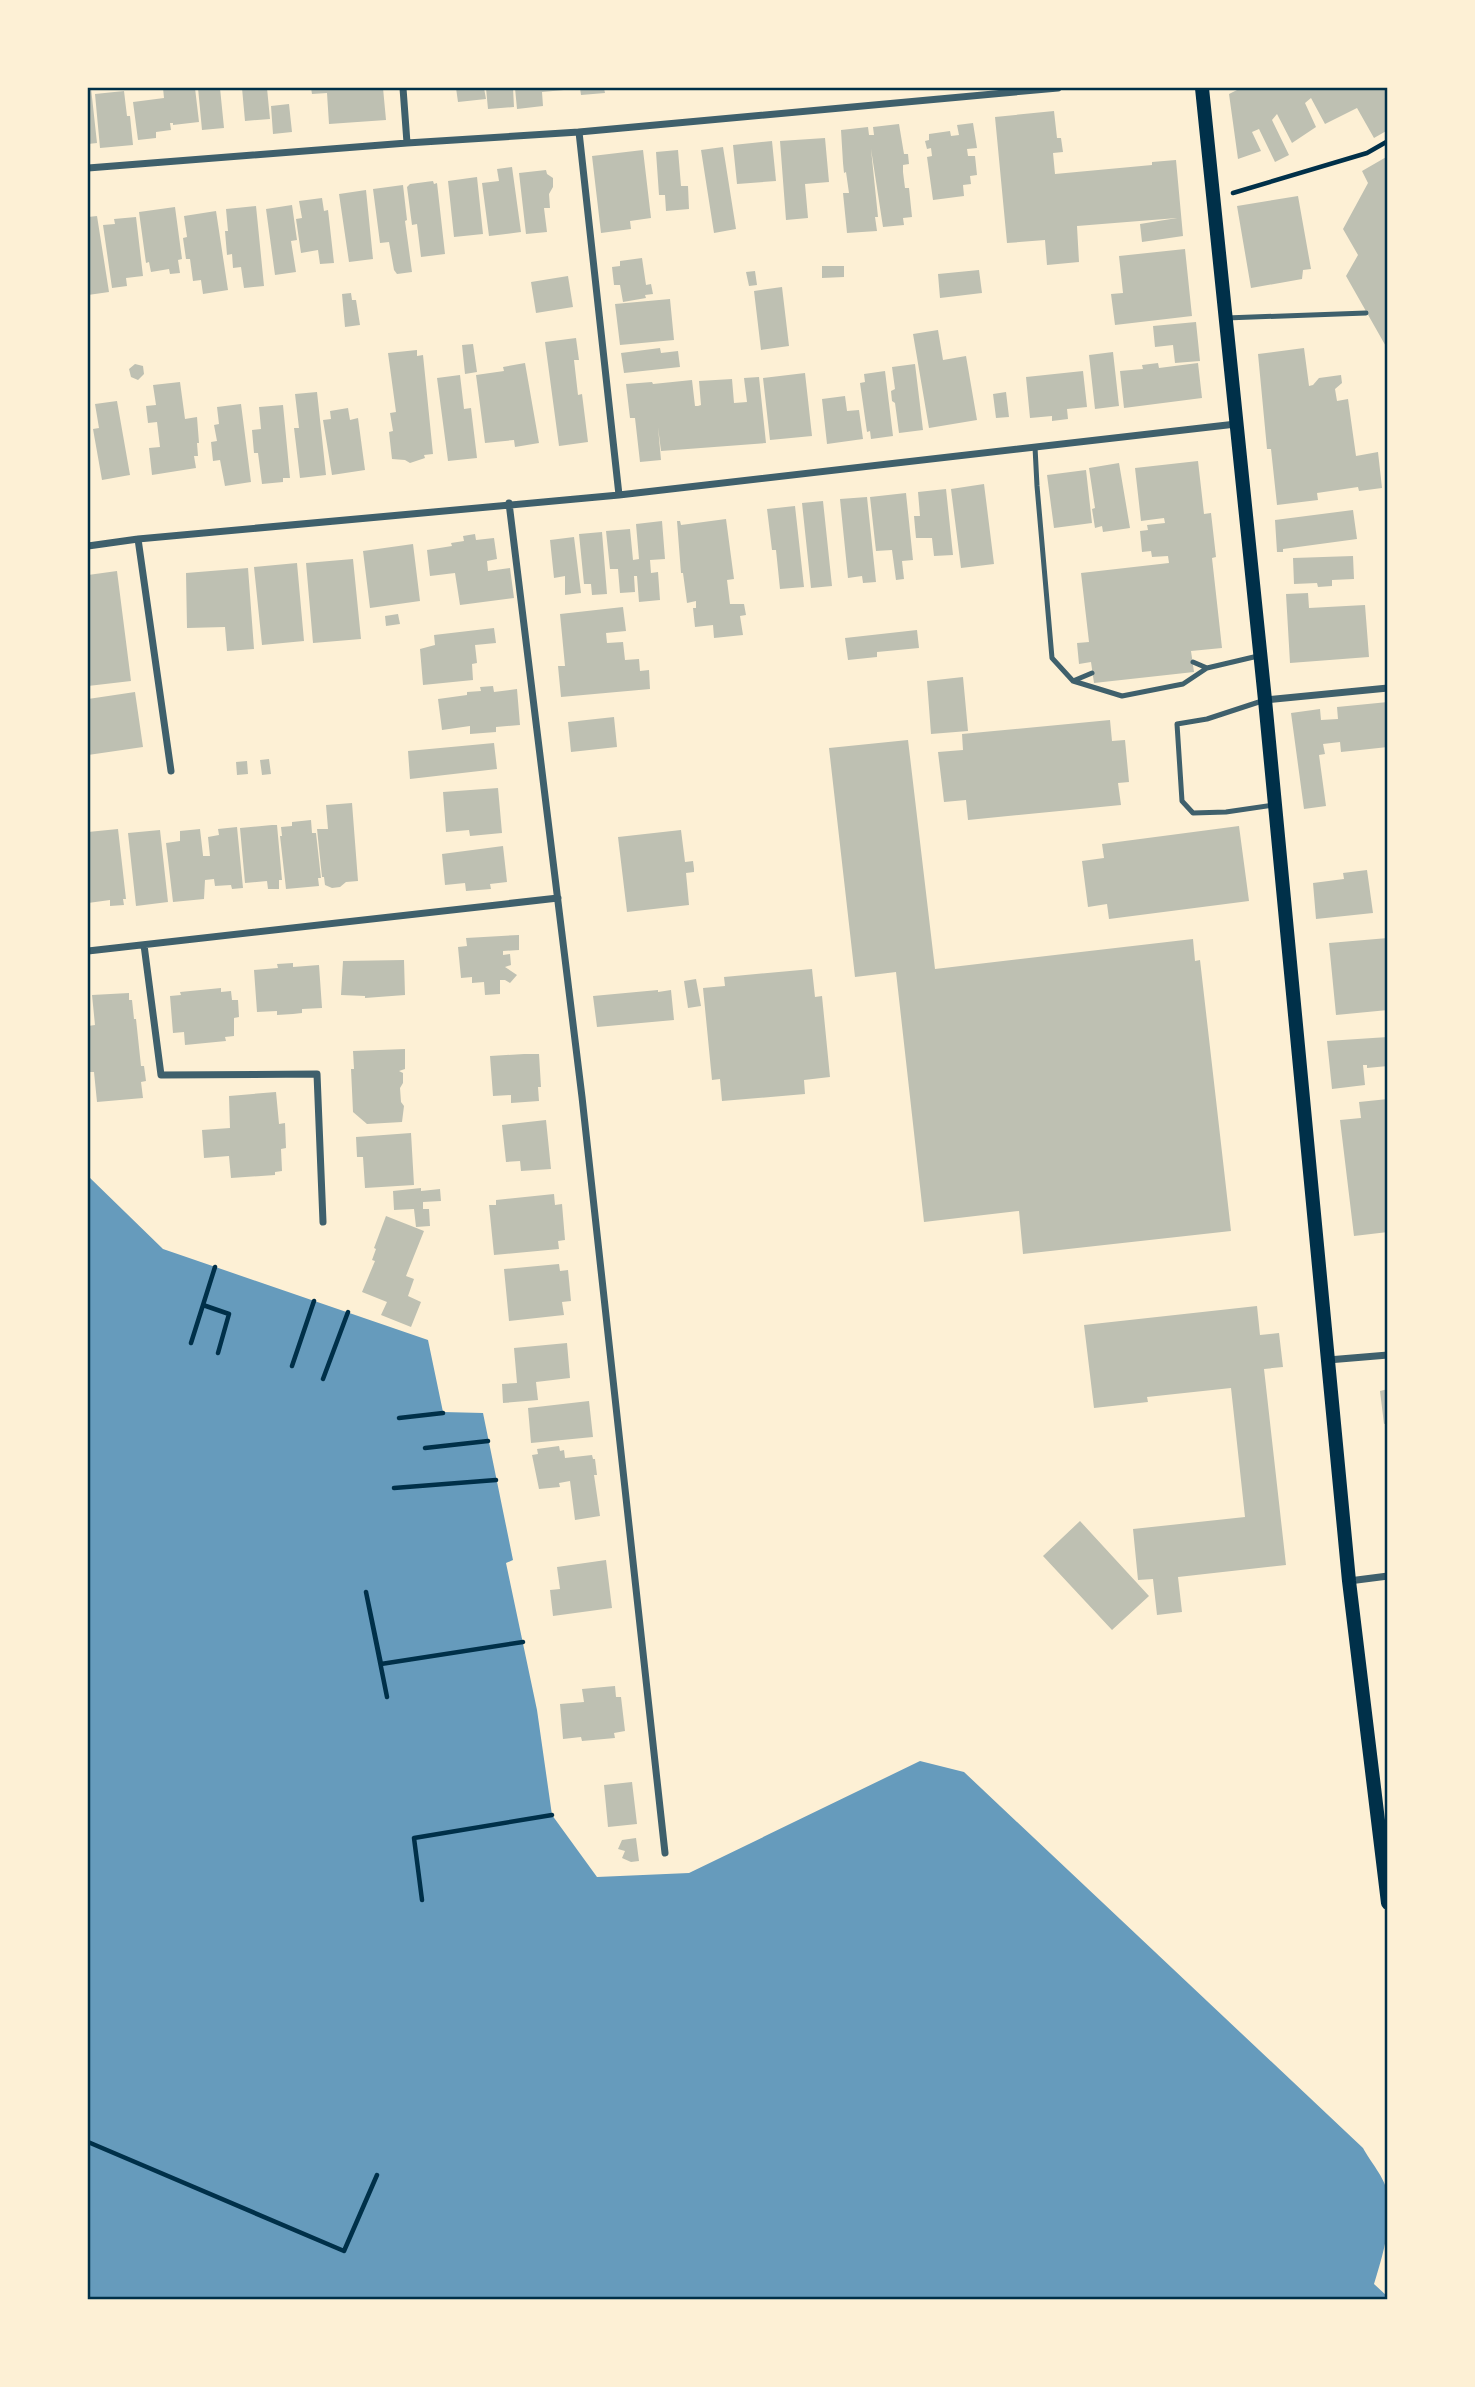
<svg xmlns="http://www.w3.org/2000/svg" width="1475" height="2387" font-family="'PT Sans',sans-serif">
  <style>
    .water { fill: #669bbc }
    .building { fill: #bec0b2 }
    .lines { fill: none; stroke-linecap: round; stroke-linejoin: round }
    .path { stroke: #003049; stroke-width: 4.5 }
    .service { stroke: #3f606c; stroke-width: 5 }
    .minor { stroke: #3f606c; stroke-width: 7 }
    .secondary { stroke: #003049; stroke-width: 14 }
    .neatline { fill: none; stroke: #003049; stroke-width: 2.5 }
  </style>
  <rect width="100%" height="100%" fill="#fdf0d5"/>
  <path class="water" d="M88,1176L163,1249L428,1340L443,1412L483,1413L513,1560L506,1563L537,1710L552,1815L597,1877L689,1873L920,1761L964,1772L1363,2148C1370,2161 1385,2178 1387,2192C1393,2222 1383,2255 1374,2284L1387,2296V2299H88Z"/>
  <path class="building" d="M88,88H91L97,143L88,144Z
    M163,88H195L199,122L173,125V123H170L171,130L156,132V138L138,140L133,102L164,98Z
    M198,88H220L224,128L202,130Z
    M242,88H267L270,119L245,121Z
    M311,88H383L386,120L329,124L327,93L312,94Z
    M456,88H484L486,99L458,102Z
    M486,88H513L514,107L488,109Z
    M515,88H564V90L542,92L543,106L517,109Z
    M580,88H604L605,93L581,95Z
    M1241,88H1388V130L1374,138L1357,108L1325,124L1311,98L1305,103L1316,127L1292,143L1277,114L1272,120L1289,155L1275,162L1259,129L1252,132L1261,151L1238,159L1229,94Z
    M124,91L127,116H130L133,145L100,148L95,94Z
    M289,104L292,132L273,134L271,106Z
    M1054,111L1057,138H1061L1063,152L1053,153L1055,174L1152,165V162L1176,160L1183,236L1142,242L1140,224L1177,218L1077,226L1079,262L1047,265L1045,240L1007,243L995,117Z
    M973,123L977,148L967,149L968,156H975L977,175L970,176L971,184L963,185L964,196L933,200L927,157L932,156L931,148L927,149L925,141L929,140V134L950,131L951,136L959,135L957,125Z
    M899,124L904,154H908L909,164L903,165V172L905,188H909L912,217L903,218L904,225L883,227L871,149L878,217H875L877,231L847,233L843,193H849L846,172L844,173L843,163L841,130L868,127L869,135H874L873,127Z
    M825,138L829,182L805,184L808,218L786,220L780,141Z
    M772,141L776,181L737,184L733,145Z
    M723,147L736,229L714,233L701,150Z
    M643,150L651,218L630,221L631,229L601,233L592,156Z
    M678,150L681,186H688L689,209L666,211L665,195H659L656,152Z
    M1388,156V350L1346,276L1358,255L1343,229L1368,183L1362,171Z
    M512,167L521,232L489,236L482,183L499,181L497,169Z
    M546,170L547,174L553,178V187L549,194L550,208H544L547,232L526,234L519,173Z
    M477,177L483,234L454,237L448,181Z
    M433,181L434,184L437,183L445,254L421,257L417,224L412,225L407,187L410,184Z
    M403,185L407,220L405,221L412,272L397,274L394,270L389,242L380,243L373,189Z
    M366,190L373,259L349,262L339,194Z
    M1298,196L1311,269L1303,270L1302,279L1251,288L1237,206Z
    M322,198L324,211L328,210L334,263L320,264L318,250L301,253L296,219L302,218L299,201Z
    M292,205L297,240L291,241L296,272L275,275L266,209Z
    M256,206L264,286L244,288L241,267L233,268L232,254L227,255L225,231H228L226,209Z
    M175,207L182,259L178,260L180,273L170,274L169,269L151,272L149,262L146,263L139,212Z
    M216,211L228,290L203,294L201,280L193,281L190,259H186L183,238L187,237L184,216Z
    M97,216L109,292L88,295V217Z
    M136,217L143,276L126,278L127,286L112,288L103,225L115,224L114,219Z
    M1185,249L1192,316L1115,325L1111,294L1123,293L1119,256Z
    M642,258L646,285L651,284L653,294L645,295L646,298L623,302L620,285H614L612,267L620,266V261Z
    M822,266H844V277L822,278Z
    M979,270L982,293L940,298L938,274Z
    M755,271L757,285L749,286L746,272Z
    M568,276L573,307L536,313L531,282Z
    M782,287L789,346L761,350L754,291Z
    M351,293L352,300H356L360,325L345,327L342,294Z
    M670,299L674,340L620,345L615,304Z
    M1196,322L1200,361L1175,363L1173,345L1155,347L1153,326Z
    M938,330L943,360L966,356L977,420L929,428L913,334Z
    M576,338L579,360H574L578,395L582,394L588,442L559,446L545,342Z
    M473,344L477,372L465,374L462,345Z
    M660,348L661,353L678,351L680,367L624,373L621,353Z
    M1304,348L1309,386L1313,385L1319,378L1341,375L1342,383L1335,389L1337,401L1348,399L1356,456L1378,452L1382,488L1359,491L1358,487L1317,493L1318,500L1277,505L1271,449H1267L1258,354Z
    M417,350V356L423,355L433,454L424,455L425,458L410,463L405,460L392,459L389,432L393,431L390,413L396,412L388,353Z
    M1113,352L1119,406L1095,409L1089,355Z
    M525,363L539,443L515,447L514,440L485,443L476,375L504,371L503,367Z
    M1158,363L1159,368L1198,363L1202,398L1124,408L1120,371L1143,369L1142,365Z
    M135,364L143,366L144,374L138,380L131,377L129,369Z
    M915,364L923,430L899,433L895,403L892,401L891,391L895,389L892,367Z
    M885,371L893,436L871,439L870,431L867,432L860,383L865,382L864,374Z
    M1083,371L1087,407L1067,409L1068,419L1052,421V416L1030,418L1026,377Z
    M805,373L812,436L770,440L763,378Z
    M460,375L464,409L471,408L477,458L448,461L437,378Z
    M759,377L766,443L661,451L658,427L661,460L640,462L635,418H630L626,384L652,382L653,384L692,380L695,406H698L701,405L699,381L732,379L734,403L747,402L744,378Z
    M180,382L185,419L197,417L199,443H197L198,456H194L196,468L152,475L149,448L160,447L157,422L148,423L146,406L156,405L153,385Z
    M317,392L326,475L300,478L294,428H299L295,394Z
    M1006,392L1009,417L996,418L993,394Z
    M845,396L847,411L859,410L863,439L827,444L822,399Z
    M117,401L130,475L102,480L93,429L99,428L95,404Z
    M241,404L251,482L225,486L220,460L213,461L211,442L217,441L214,425L219,424L217,407Z
    M283,405L290,478H283V482L262,484L258,453H254L252,430L261,429L259,407Z
    M348,408L350,420L358,418L365,470L332,475L323,420L331,419L330,411Z
    M1198,461L1204,514L1211,513L1216,557L1212,558L1222,648L1191,651L1194,672L1094,683L1091,662L1079,664L1077,643L1089,642L1081,573L1169,563L1168,556L1152,557L1151,551L1142,552L1140,531L1148,530L1147,525L1165,523L1164,518L1141,521L1135,468Z
    M1119,463L1130,528L1103,532L1102,526L1095,528L1092,509L1095,508L1089,468Z
    M1086,470L1092,523L1054,528L1047,475Z
    M984,484L994,564L961,568L951,489Z
    M946,489L953,555L934,556L932,538H916L914,516H920L918,492Z
    M906,493L913,560L902,561L904,579L896,580L892,550L876,551L870,497Z
    M867,497L876,582L863,583L862,576L848,578L840,499Z
    M823,501L832,586L811,588L802,503Z
    M795,506L804,587L780,589L776,550H772L767,509Z
    M1353,510L1357,539L1283,549V552H1277L1275,520Z
    M726,519L734,579L727,580L730,604H744L746,615L740,616L743,635L714,638L713,625L695,627L693,608H696V601L687,603L683,573H681L677,521H680L681,525Z
    M662,521L665,559L650,560L651,573L658,572L660,600L639,602L637,576H634L635,592L620,593L618,569H610L606,531L630,529L633,560L639,559L636,524Z
    M602,532L607,594L592,595L591,584H584L579,534Z
    M475,534L476,540L494,538L497,559L487,561L488,571L510,568L514,598L460,605L455,573L430,576L427,550L452,546L451,543L464,541L463,536Z
    M574,537L581,593L565,595V576L554,578L550,540Z
    M413,544L420,601L370,608L363,551Z
    M1353,556L1354,579L1332,580V586L1318,587L1317,583L1294,584L1293,558Z
    M353,559L361,639L313,643L306,563Z
    M297,563L304,641L262,645L254,567Z
    M248,568L254,649L227,651L225,627L187,628L186,573Z
    M117,571L131,681L88,686V575Z
    M1308,593L1309,608L1365,605L1369,657L1290,663L1286,594Z
    M623,607L626,631L606,633L607,643L623,642L625,660L639,659L640,671L649,670L650,689L561,697L558,666H565L560,614Z
    M398,614L400,624L386,626L385,616Z
    M494,628L496,643L475,645L477,663L472,664L473,680L423,685L420,649L435,645L434,635Z
    M917,630L919,648L877,652V657L848,660L845,638Z
    M963,677L968,731L931,734L927,681Z
    M493,686L494,692L517,689L520,725L496,727V732L470,734V726L442,730L438,699L467,695V692L481,691L480,687Z
    M135,692L143,747L88,755V699Z
    M1388,702V747L1341,752L1340,742L1323,744L1325,754L1319,755L1326,806L1304,809L1291,713L1320,709L1321,720L1338,719L1337,707Z
    M614,717L617,747L571,752L568,722Z
    M1110,720L1112,741L1125,740L1129,782L1118,783L1121,805L968,820L966,800L944,802L938,752L963,750L962,734Z
    M908,740L935,969L1193,939L1195,961L1200,960L1231,1231L1023,1254L1019,1211L924,1222L896,972L855,977L829,748Z
    M494,743L497,769L410,779L408,751Z
    M269,759L271,774L262,775L260,760Z
    M247,761L248,774L237,775L236,762Z
    M498,788L502,833L470,836L469,830L446,832L443,792Z
    M352,803L358,881L346,882L340,887L332,888L325,885L324,877H322L317,829H328L326,805Z
    M311,820L312,833H316L321,878H318L319,886L286,889L280,836H282L281,827L292,826V822Z
    M272,825H277L282,880H279V889H268L267,881L245,883L240,828Z
    M1239,826L1249,901L1109,919L1107,904L1088,907L1082,861L1104,858L1102,844Z
    M237,827L243,888L232,889L231,885L215,886L214,879L205,880L204,899L173,902L166,843L180,841V831L200,829L204,864L203,856H210L208,837L219,835L218,829Z
    M118,829L126,899H123L124,905L110,906V900L88,903V832Z
    M160,830L168,902L136,906L128,833Z
    M681,830L685,862L693,861L694,869V872L686,873L689,905L627,912L618,837Z
    M503,846L507,882L490,884L491,889L466,891L465,883L445,885L442,854Z
    M1367,870L1373,913L1316,919L1313,883L1344,879L1343,873Z
    M519,935V950L503,951V955L510,954L511,965L505,967L517,975L510,983L505,980H500V994L485,995L484,982L472,983V977L461,978L458,947L467,946L466,938Z
    M1388,938V1010L1336,1015L1329,943Z
    M404,960L405,995L365,998V996L341,995L343,961Z
    M293,963V967L319,965L322,1008L302,1009V1013L293,1014L277,1015V1011L257,1012L254,970L278,968L277,964Z
    M812,969L815,997L822,996L830,1077L804,1080L805,1094L722,1101L720,1079L712,1080L703,988L725,986L724,977Z
    M696,979L701,1006L688,1008L684,981Z
    M221,988V992L231,991L232,1000H238L239,1017L234,1018V1036L225,1037L226,1041L185,1045L184,1032L173,1033L170,996L181,995L180,992Z
    M658,990V992L671,990L674,1020L597,1027L593,996Z
    M129,993V1000H132L134,1019H136L141,1066H144L146,1081L141,1082L143,1098L97,1102L94,1072H88V1026L95,1025L92,995Z
    M1388,1037V1066L1367,1068V1065H1363L1365,1085L1332,1089L1327,1041Z
    M405,1049V1069L399,1071L403,1073V1083L400,1088L401,1102L404,1106L402,1122L367,1124L353,1112L351,1069H354L353,1051Z
    M524,1054H539L541,1087H538L539,1101L511,1103V1095L493,1096L490,1056Z
    M276,1092L279,1124L285,1123L286,1148L281,1149L282,1171L275,1172V1175L231,1178L229,1156L204,1158L202,1130L230,1128L229,1096Z
    M1388,1099V1232L1354,1236L1340,1120L1361,1118L1359,1102Z
    M546,1120L551,1169L521,1171L520,1161L506,1162L502,1125Z
    M411,1133L414,1185L365,1188L363,1157H357L356,1137Z
    M421,1188V1191L440,1189L441,1201L423,1202V1209H429L430,1226L416,1227L414,1209L394,1210L393,1191Z
    M554,1194L555,1205L562,1204L565,1240L558,1241L559,1249L494,1255L489,1205H496V1200Z
    M386,1216L424,1231L406,1276L414,1279L408,1296L421,1302L411,1327L381,1315L387,1302L362,1292L375,1261L372,1260L376,1249L374,1248Z
    M559,1264L560,1271L568,1270L571,1301L562,1302L564,1315L509,1321L504,1269Z
    M1257,1306L1260,1335L1279,1333L1283,1367L1264,1369L1286,1565L1178,1577L1182,1612L1157,1615L1153,1579L1138,1580L1133,1529L1245,1517L1231,1388L1147,1397L1148,1402L1094,1408L1084,1325Z
    M567,1343L570,1378L536,1382L538,1400L503,1403L502,1384L517,1383L514,1348Z
    M1388,1389V1423L1384,1424L1380,1391Z
    M589,1401L593,1437L531,1443L528,1408Z
    M559,1446L560,1451L564,1450L565,1458L592,1455L593,1459H595L597,1475H594L600,1516L575,1520L570,1481L559,1483L560,1487L539,1489L532,1455L538,1454L537,1449Z
    M1080,1521L1149,1596L1112,1630L1043,1556Z
    M606,1560L612,1608L553,1616L550,1590L560,1589L557,1567Z
    M615,1686L616,1697H621L625,1731L614,1733L615,1738L582,1741L581,1737L563,1739L560,1704L584,1702L582,1689Z
    M632,1782L637,1824L608,1827L604,1785Z
    M636,1838L639,1861L631,1862L622,1858L625,1851L618,1849L622,1840Z"/>
  <g class="lines">
    <path class="path" d="M1233,193L1367,153L1388,141
      M203,1305L229,1314L218,1353
      M191,1343L215,1267
      M292,1366L314,1301
      M323,1379L348,1312
      M399,1418L443,1413
      M425,1448L488,1441
      M394,1488L496,1480
      M387,1697L366,1592L381,1664L523,1642
      M422,1900L414,1838L552,1815
      M88,2142L344,2251L377,2175"/>
    <path class="service" d="M1226,318L1366,313
      M1035,447L1037,486L1052,658L1073,681L1122,696L1183,684L1207,668L1258,656
      M1193,662L1207,668
      M1073,681L1092,673
      M1265,700L1207,719L1177,724L1182,801L1193,813L1226,812L1274,805"/>
    <path class="minor" d="M403,88L407,143
      M579,132L619,495
      M88,168L407,143L579,132L1058,88
      M509,503L582,1097L665,1853
      M138,539L171,771
      M88,546L138,539L619,495L1236,424
      M1265,700L1388,688
      M144,945L161,1075L317,1074L323,1222
      M88,951L558,898
      M1328,1360L1388,1355
      M1349,1581L1388,1576"/>
    <path class="secondary" d="M1202,88L1265,700L1349,1581L1388,1903"/>
  </g>
  <rect width="1475" height="2387" fill="none" stroke="#fdf0d5" stroke-width="178"/>
  <rect x="89" y="89" width="1297" height="2209" class="neatline"/>
</svg>
